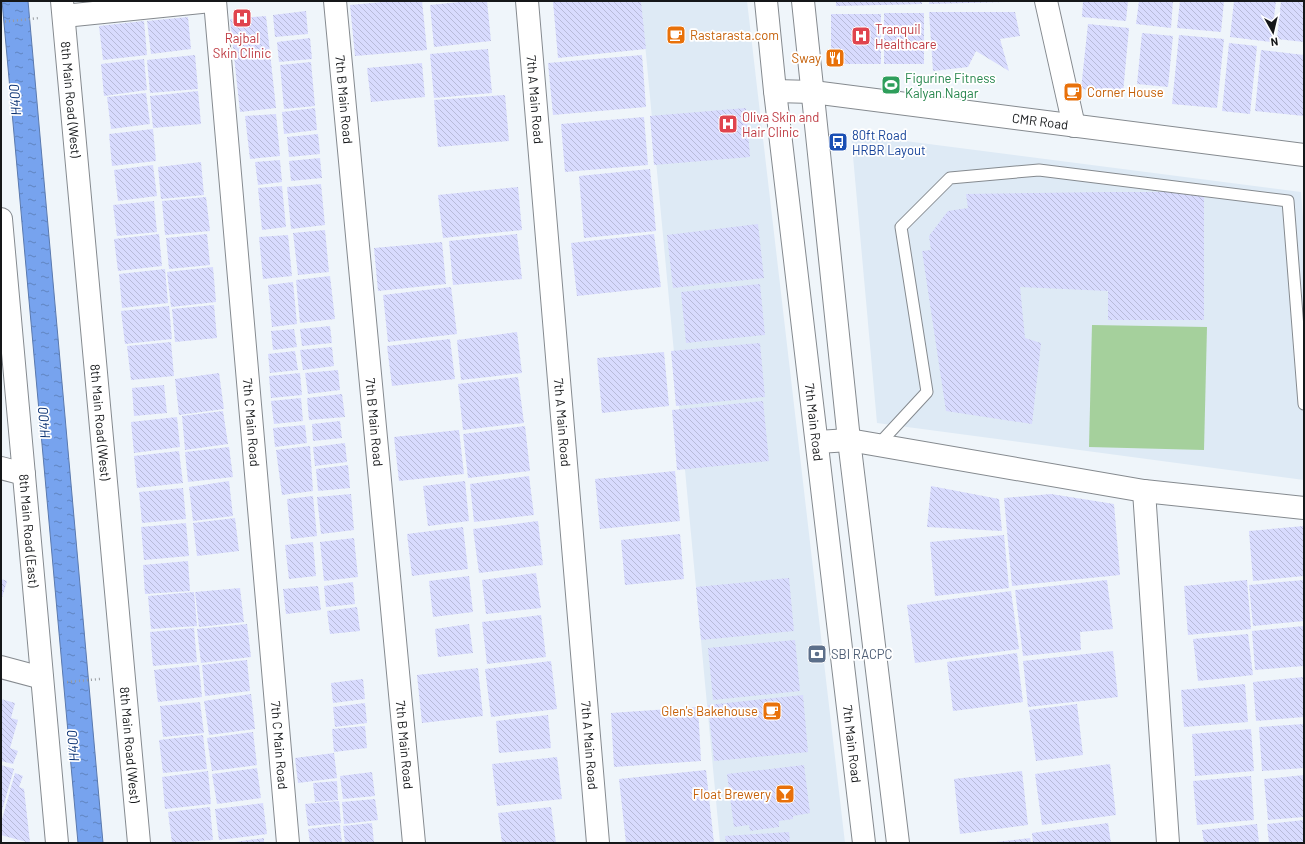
<svg xmlns="http://www.w3.org/2000/svg" width="1305" height="844" font-family="Barlow,sans-serif">
  <style>
    .built { fill: #deeaf5 }
    .park { fill: #a5d09c }
    .water { fill: url(#water-ripples); stroke: #5a79ae }
    .building { fill: url(#building-back-hatch) }
    .lines { fill: none; stroke-linecap: round; stroke-linejoin: round }
    .service-casing { stroke: #858a8f; stroke-width: 13 }
    .minor-casing { stroke: #858a8f; stroke-width: 24 }
    .tertiary-casing { stroke: #858a8f; stroke-width: 24 }
    .secondary-casing { stroke: #858a8f; stroke-width: 24 }
    .path { stroke: #989ca0; stroke-width: 2.5; stroke-dasharray: 1 3; stroke-linecap: butt }
    .service { stroke: #fff; stroke-width: 11 }
    .minor { stroke: #fff; stroke-width: 22 }
    .tertiary { stroke: #fff; stroke-width: 22 }
    .secondary { stroke: #fff; stroke-width: 22 }
    .labels { text-anchor: middle; stroke-width: 3.5; stroke-linejoin: round; paint-order: stroke }
    .health-label { font-size: 13px; fill: #be3a42; stroke: #fff; text-anchor: start }
    .food-label { font-size: 13px; fill: #c56008; stroke: #fff; text-anchor: end }
    .leisure-label { font-size: 13px; fill: #27864d; stroke: #fff; text-anchor: start }
    .street-label { font-size: 13px; fill: #151719; stroke: #fff }
    .transit-label { font-size: 13px; fill: #164399; stroke: #fff; text-anchor: start }
    .service-label { font-size: 13px; fill: #4e5e75; stroke: #fff; text-anchor: start }
    .water-label { font-size: 14px; font-style: italic; fill: #0d3475; stroke: #fff }
  </style>
  <defs>
    <pattern id="water-ripples" width="26" height="14" patternUnits="userSpaceOnUse"><rect width="26" height="14" fill="#77a3ee"/><path d="M2 4q2-2 4 0t4 0M15 11q2-2 4 0t4 0" fill="none" stroke="#6084c0"/></pattern>
    <pattern id="building-back-hatch" width="6" height="6" patternUnits="userSpaceOnUse"><rect width="6" height="6" fill="#d8dbfe"/><path d="M-1 5l2 2M0 0l6 6M5-1l2 2" fill="none" stroke="#b8bbd9"/></pattern>
  </defs>
  <rect width="100%" height="100%" fill="#eff5fa"/>
  <path class="built" d="M641,1H747L845,843H720Z
    M851,134L1301,192L1304,231V480L877,423Z"/>
  <path class="park" d="M1092,325L1207,327L1204,450L1089,447Z"/>
  <path class="water" d="M2,1H28L103,843H78Z"/>
  <path class="building" d="M394,1H422L427,50L355,56L350,5Z
    M470,1H487L491,41L434,47L430,5Z
    M564,1H641L646,49L558,58L553,2Z
    M836,1H922V4L836,6Z
    M929,1H1006V2L929,4Z
    M1083,1H1128L1126,21L1082,17Z
    M1139,1H1173L1171,28L1136,24Z
    M1180,1H1224L1221,32L1177,28Z
    M1234,1H1276L1271,42L1230,37Z
    M1281,1H1304V42L1277,39Z
    M306,11L308,34L275,37L273,15Z
    M929,12H1015L1020,36L1000,39L1009,71L976,51L968,67L933,71Z
    M884,13H924V64H884Z
    M831,14H881V64H831Z
    M266,16L276,108L240,112L230,19Z
    M188,17L191,49L151,54L147,21Z
    M144,21L147,55L103,60L99,26Z
    M1088,24L1129,28L1123,93L1081,89Z
    M1142,33L1173,36L1168,87L1137,84Z
    M1179,35L1224,39L1217,108L1172,104Z
    M310,38L312,59L279,62L277,42Z
    M1229,43L1257,46L1250,114L1222,111Z
    M488,49L492,93L434,98L430,54Z
    M1261,50L1304,55V116L1255,111Z
    M195,55L198,89L150,93L147,60Z
    M642,55L646,107L553,115L548,63Z
    M144,59L147,90L104,96L101,64Z
    M311,62L315,106L284,109L280,65Z
    M422,63L425,97L371,102L367,68Z
    M198,91L201,124L153,128L150,96Z
    M146,93L150,124L111,129L107,97Z
    M505,95L509,141L438,147L434,100Z
    M315,108L317,130L284,134L282,112Z
    M746,108L750,157L654,165L650,116Z
    M276,114L280,156L250,159L245,116Z
    M644,117L648,165L565,172L561,124Z
    M153,129L156,161L112,166L109,134Z
    M318,134L320,154L289,157L287,137Z
    M320,158L322,178L291,181L289,161Z
    M280,160L282,182L258,185L255,162Z
    M201,162L204,195L161,199L158,167Z
    M153,165L157,196L118,201L114,170Z
    M650,169L656,231L584,238L579,176Z
    M321,184L325,225L291,229L287,187Z
    M282,186L286,227L262,230L258,188Z
    M518,187L522,230L443,238L438,195Z
    M1108,192H1204V320H1108V291L1020,287L1025,338L1041,343L1032,424L946,411L922,251L931,250L929,236L948,211L968,208L966,194Z
    M206,197L210,231L165,235L162,201Z
    M154,201L157,232L117,236L113,205Z
    M758,224L764,278L673,288L667,235Z
    M325,230L329,272L298,275L293,233Z
    M159,234L162,266L118,271L114,239Z
    M207,234L210,265L169,269L166,238Z
    M517,234L522,279L453,285L449,241Z
    M654,234L661,287L577,296L571,243Z
    M288,235L292,276L263,279L259,237Z
    M442,242L446,284L378,291L374,248Z
    M213,267L216,302L171,307L167,272Z
    M165,269L168,303L122,308L119,274Z
    M330,276L335,319L300,323L296,280Z
    M293,282L297,324L272,327L268,285Z
    M760,284L765,335L686,343L681,292Z
    M451,287L457,334L388,342L383,295Z
    M214,305L217,338L175,342L172,309Z
    M169,306L172,339L125,344L121,311Z
    M330,326L332,343L302,346L300,329Z
    M294,329L297,347L273,350L271,331Z
    M517,332L522,373L461,380L457,340Z
    M450,339L455,379L392,386L387,346Z
    M171,342L174,376L131,380L127,346Z
    M760,343L765,397L676,406L671,351Z
    M332,347L334,366L303,370L300,350Z
    M295,351L298,370L270,373L268,354Z
    M664,352L669,406L602,413L597,358Z
    M338,370L340,390L308,394L305,373Z
    M219,373L224,409L179,415L175,379Z
    M300,373L302,395L271,398L269,376Z
    M518,377L524,423L463,430L458,384Z
    M164,385L167,413L134,416L132,388Z
    M342,394L345,417L309,420L307,398Z
    M301,398L303,421L274,424L271,401Z
    M763,401L769,461L677,470L672,410Z
    M223,411L228,444L185,450L182,416Z
    M177,417L180,447L134,453L131,422Z
    M340,421L342,438L313,441L312,424Z
    M305,425L307,443L275,447L273,428Z
    M525,426L530,471L468,478L463,434Z
    M459,430L464,474L399,481L394,437Z
    M345,443L347,462L315,466L313,447Z
    M310,446L313,491L282,495L276,450Z
    M229,447L233,477L188,482L185,452Z
    M179,451L183,483L137,488L134,456Z
    M348,465L350,488L318,491L316,469Z
    M675,471L680,521L600,529L595,479Z
    M529,476L534,515L474,522L470,484Z
    M229,481L233,516L193,521L189,487Z
    M465,481L469,521L428,526L423,486Z
    M931,486L999,499L1002,531L927,527Z
    M183,488L186,519L142,523L139,492Z
    M351,494L354,530L321,534L317,497Z
    M1051,494L1114,504L1120,575L1012,586L1004,498Z
    M313,496L317,536L291,539L287,499Z
    M235,518L239,551L197,556L193,523Z
    M538,521L543,565L479,573L473,529Z
    M186,523L189,556L144,560L141,527Z
    M1304,526V576L1253,581L1249,531Z
    M463,527L468,569L412,576L407,534Z
    M680,534L684,579L625,585L621,540Z
    M1004,535L1009,588L935,596L930,542Z
    M354,538L358,577L324,581L320,542Z
    M313,542L316,576L289,579L285,545Z
    M188,561L190,591L145,594L143,565Z
    M536,573L541,608L486,614L482,580Z
    M469,576L473,612L433,617L429,581Z
    M789,578L794,631L701,640L696,587Z
    M1,579L7,581L1,601Z
    M1107,580L1113,629L1080,632L1081,650L1023,656L1015,590Z
    M1247,580L1251,629L1188,635L1184,586Z
    M1304,580V621L1253,626L1249,585Z
    M353,582L355,604L326,607L324,586Z
    M318,586L321,610L286,614L283,589Z
    M240,588L244,622L199,627L195,592Z
    M1011,591L1019,649L915,663L907,605Z
    M194,592L197,626L151,629L148,596Z
    M357,607L360,631L330,634L327,611Z
    M541,615L546,657L487,664L482,622Z
    M247,624L251,657L201,663L197,629Z
    M469,624L473,653L438,657L435,629Z
    M1304,626V666L1255,670L1252,631Z
    M194,628L197,662L153,666L150,632Z
    M1248,634L1253,675L1198,681L1193,639Z
    M795,640L800,691L713,700L708,648Z
    M1113,651L1118,697L1028,707L1023,661Z
    M1017,653L1023,702L953,711L947,662Z
    M247,660L250,691L205,696L202,665Z
    M551,661L557,709L491,717L485,669Z
    M199,665L202,697L158,702L154,670Z
    M478,668L483,716L422,723L417,675Z
    M1304,677V717L1256,721L1253,682Z
    M363,679L365,699L333,703L331,683Z
    M1245,684L1248,722L1184,727L1181,690Z
    M251,694L255,729L209,735L204,701Z
    M803,695L808,752L714,761L708,705Z
    M1,699L15,703L11,718L18,720L10,748L18,751L13,764L1,761Z
    M200,702L204,733L163,737L160,706Z
    M365,703L367,723L335,727L333,707Z
    M1077,704L1083,755L1036,761L1029,710Z
    M698,707L701,761L614,767L611,713Z
    M548,715L551,748L499,753L496,721Z
    M1304,724V768L1262,771L1259,727Z
    M365,726L367,748L334,752L332,729Z
    M1251,729L1254,771L1195,776L1192,734Z
    M253,732L257,765L212,771L207,738Z
    M203,735L207,769L163,773L159,740Z
    M334,753L337,778L298,783L295,758Z
    M557,757L562,799L497,806L492,764Z
    M1110,764L1116,815L1042,825L1035,774Z
    M1,765L14,769L1,814Z
    M804,765L810,813L793,816V819L779,821V827L750,831L749,825L734,827L727,774Z
    M257,768L261,798L217,804L212,774Z
    M706,770L714,843H626L619,779Z
    M208,771L211,804L165,809L162,777Z
    M1022,771L1028,825L960,834L954,779Z
    M372,772L375,796L343,799L340,776Z
    M15,773L23,776L19,787L24,789L30,843L1,835V823Z
    M1304,775V817L1268,820L1264,779Z
    M1251,776L1254,820L1197,825L1193,781Z
    M337,781L338,800L315,802L313,783Z
    M375,799L378,820L344,824L342,802Z
    M339,801L341,823L308,826L305,804Z
    M263,803L267,834L219,840L215,809Z
    M210,807L213,840L172,843L168,812Z
    M551,807L556,843H502L498,813Z
    M1304,820V843H1269L1267,824Z
    M372,823L374,843H345L343,826Z
    M1108,823L1111,843H1033L1032,833Z
    M1257,824L1259,843H1204L1202,830Z
    M340,825L342,843H310L308,829Z
    M789,832L790,843H726L725,836Z
    M264,838V843H235V842Z
    M1030,838L1031,843H996V842Z"/>
  <g class="lines">
    <g class="service-casing">
      <path id="service" d="M878,445L927,392L901,227L950,178L1039,170L1288,201L1304,404"/>
    </g>
    <g class="minor-casing">
      <g id="minor">
        <path id="s1" d="M62,1L139,843"/>
        <path id="s2" d="M215,1L288,843"/>
        <path id="s3" d="M335,1L414,843"/>
        <path id="s4" d="M527,1L598,843"/>
        <path d="M1046,1L1074,126"/>
        <path d="M64,16L211,1"/>
        <path id="s5" d="M1,219L57,843"/>
        <path d="M818,442L849,440L1144,491L1304,508"/>
        <path d="M1,468L24,474"/>
        <path d="M1144,491L1168,843"/>
        <path d="M1,667L42,678"/>
      </g>
    </g>
    <g class="tertiary-casing">
      <g id="tertiary">
        <path id="s6" d="M775,91L813,92L1304,155"/>
      </g>
    </g>
    <g class="secondary-casing">
      <g id="secondary">
        <path id="s7" d="M766,1L775,91L864,843"/>
        <path d="M803,1L849,440L898,843"/>
      </g>
    </g>
    <path class="path" d="M1,22L39,18
      M67,682L100,679"/>
    <use href="#service" class="service"/>
    <use href="#minor" class="minor"/>
    <use href="#tertiary" class="tertiary"/>
    <use href="#secondary" class="secondary"/>
  </g>
  <defs>
    <g id="hospital-square" transform="scale(1)"><rect x="-9" y="-9" width="18" height="18" rx="4" fill="#e0444e" stroke="#fff"/><path d="M-5-5h3v3.5h4V-5h3V5h-3V1.5h-4V5h-3Z" fill="#fff"/></g>
    <g id="cafe-square" transform="scale(1)"><rect x="-9" y="-9" width="18" height="18" rx="4" fill="#e8710a" stroke="#fff"/><path d="M-5.5-4.5H6V0H3Q3 3.5 0 3.5H-2.5Q-5.5 3.5-5.5 0ZM3-3.2v2h1.7v-2ZM-6 4.5H4V6H-6Z" fill="#fff"/></g>
    <g id="restaurant-square" transform="scale(1)"><rect x="-9" y="-9" width="18" height="18" rx="4" fill="#e8710a" stroke="#fff"/><path d="M-5-6h1v4h1v-4h1v4h1v-4h1v5L-1.5 .5V6h-2V.5L-5-1ZM5-6V6H3V1.5H1.5Q1.5-4 5-6Z" fill="#fff"/></g>
    <g id="stadium-square" transform="scale(1)"><rect x="-9" y="-9" width="18" height="18" rx="4" fill="#2e9e5b" stroke="#fff"/><path d="M0-5a6.5 5 0 1 0 0 10a6.5 5 0 1 0 0-10ZM-3.5-1.8h7v3.6h-7Z" fill="#fff"/></g>
    <g id="bus-square" transform="scale(1)"><rect x="-9" y="-9" width="18" height="18" rx="4" fill="#1a4fb4" stroke="#fff"/><path d="M-5-6H5V4H4V6H2V4H-2V6H-4V4H-5ZM-3.5-4V0h7V-4ZM-3.5 1.2v1.5H-2V1.2ZM2 1.2v1.5H3.5V1.2Z" fill="#fff"/></g>
    <g id="bank-square" transform="scale(1)"><rect x="-9" y="-9" width="18" height="18" rx="4" fill="#5c6f8a" stroke="#fff"/><path d="M-6-4H6V4H-6ZM0-2.3a2.3 2.3 0 1 0 0 4.6a2.3 2.3 0 1 0 0-4.6Z" fill="#fff"/></g>
    <g id="bar-square" transform="scale(1)"><rect x="-9" y="-9" width="18" height="18" rx="4" fill="#e8710a" stroke="#fff"/><path d="M-6-5H6L.8 .8V4.5H3.5V6h-7V4.5H-.8V.8Z" fill="#fff"/></g>
  </defs>
  <g fill-rule="evenodd">
    <use href="#hospital-square" x="242" y="18"/>
    <use href="#cafe-square" x="676" y="35"/>
    <use href="#hospital-square" x="861" y="36"/>
    <use href="#restaurant-square" x="835" y="58"/>
    <use href="#stadium-square" x="891" y="85"/>
    <use href="#cafe-square" x="1073" y="92"/>
    <use href="#hospital-square" x="728" y="124"/>
    <use href="#bus-square" x="838" y="142"/>
    <use href="#bank-square" x="817" y="654"/>
    <use href="#cafe-square" x="772" y="711"/>
    <use href="#bar-square" x="785" y="794"/>
  </g>
  <g class="labels">
    <g class="health-label">
      <text x="875" y="34">Tranquil<tspan x="875" dy="15">Healthcare</tspan></text>
      <text x="242" y="43" text-anchor="middle">Rajbal<tspan x="242" dy="15">Skin Clinic</tspan></text>
      <text x="742" y="122">Oliva Skin and<tspan x="742" dy="15">Hair Clinic</tspan></text>
    </g>
    <g class="food-label">
      <text x="690" y="40" text-anchor="start">Rastarasta.com</text>
      <text x="821" y="63">Sway</text>
      <text x="1087" y="97" text-anchor="start">Corner House</text>
      <text x="758" y="716">Glen's Bakehouse</text>
      <text x="771" y="799">Float Brewery</text>
    </g>
    <g class="leisure-label">
      <text x="905" y="83">Figurine Fitness<tspan x="905" dy="15">Kalyan Nagar</tspan></text>
    </g>
    <g class="street-label">
      <text dy="5" stroke="none"><textPath href="#s1" startOffset="99">8th Main Road (West)</textPath></text>
      <text dy="5" stroke="none"><textPath href="#s3" startOffset="99">7th B Main Road</textPath></text>
      <text dy="5" stroke="none"><textPath href="#s4" startOffset="99">7th A Main Road</textPath></text>
      <text dy="5" stroke="none"><textPath href="#s6" startOffset="267">CMR Road</textPath></text>
      <text dy="5" stroke="none"><textPath href="#s1" startOffset="423">8th Main Road (West)</textPath></text>
      <text dy="5" stroke="none"><textPath href="#s2" startOffset="423">7th C Main Road</textPath></text>
      <text dy="5" stroke="none"><textPath href="#s3" startOffset="423">7th B Main Road</textPath></text>
      <text dy="5" stroke="none"><textPath href="#s4" startOffset="423">7th A Main Road</textPath></text>
      <text dy="5" stroke="none"><textPath href="#s7" startOffset="424">7th Main Road</textPath></text>
      <text dy="5" stroke="none"><textPath href="#s5" startOffset="313">8th Main Road (East)</textPath></text>
      <text dy="5" stroke="none"><textPath href="#s7" startOffset="748">7th Main Road</textPath></text>
      <text dy="5" stroke="none"><textPath href="#s1" startOffset="747">8th Main Road (West)</textPath></text>
      <text dy="5" stroke="none"><textPath href="#s2" startOffset="747">7th C Main Road</textPath></text>
      <text dy="5" stroke="none"><textPath href="#s3" startOffset="747">7th B Main Road</textPath></text>
      <text dy="5" stroke="none"><textPath href="#s4" startOffset="747">7th A Main Road</textPath></text>
    </g>
    <g class="transit-label">
      <text x="852" y="140">80ft Road<tspan x="852" dy="15">HRBR Layout</tspan></text>
    </g>
    <g class="service-label">
      <text x="831" y="659">SBI RACPC</text>
    </g>
    <g class="water-label">
      <text transform="translate(15 100) rotate(-95)" y="5">H400</text>
      <text transform="translate(44 423) rotate(-95)" y="5">H400</text>
      <text transform="translate(73 746) rotate(-95)" y="5">H400</text>
    </g>
  </g>
  <rect width="1305" height="844" fill="none" stroke="#151719" stroke-width="4"/>
  <g transform="translate(1273 32) rotate(172)" stroke="#ffffff" stroke-width="3" paint-order="stroke">
  <path d="M0-3L7 15L0 10L-7 15Z" fill="#151719"/>
  <text y="-6" font-size="11" font-weight="bold" text-anchor="middle" fill="#151719">N</text>
  </g>
</svg>
